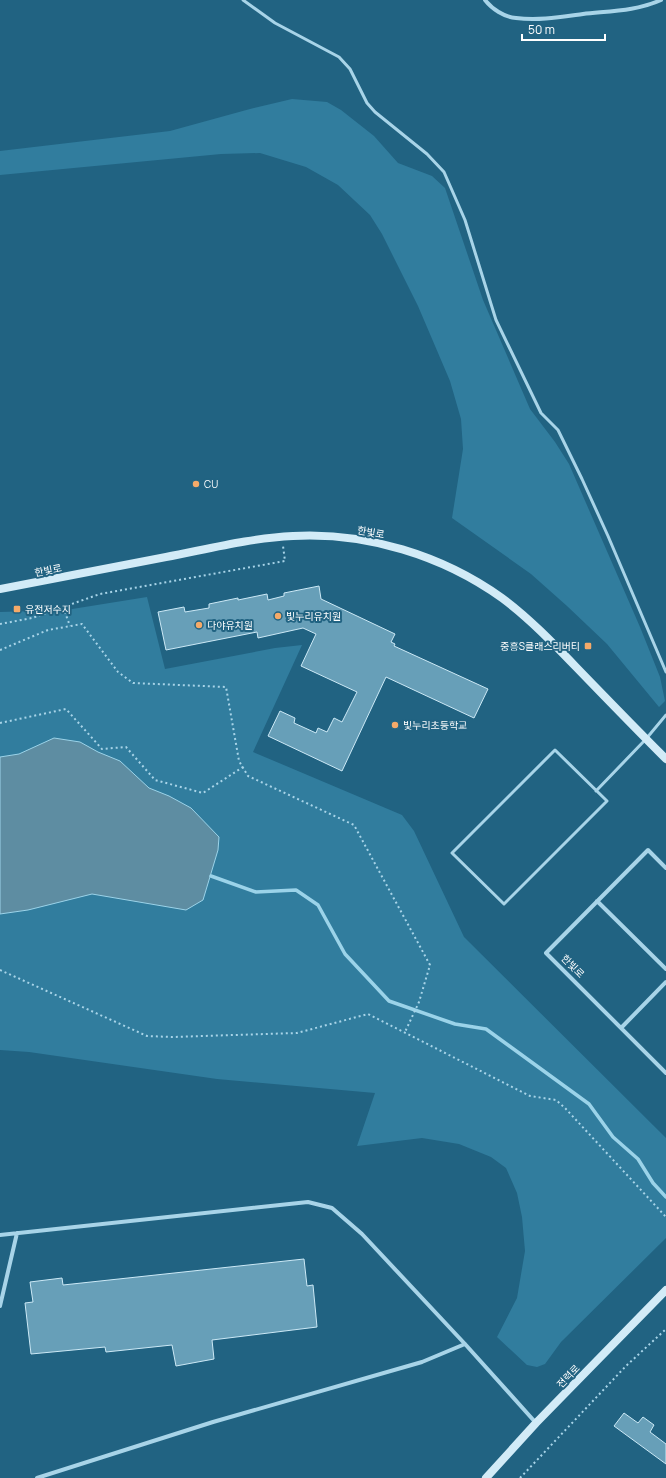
<svg xmlns="http://www.w3.org/2000/svg" width="666" height="1478" font-family="Manrope,'Noto Sans KR',sans-serif">
  <style>
    .green { fill: #317d9e }
    .water { fill: #5e8da2; stroke: #9bd3e9 }
    .lines { fill: none; stroke-linecap: round; stroke-linejoin: round }
    .stream { stroke: #9bd3e9; stroke-width: 3.5 }
    .building { fill: #679fb8; stroke: #cce9f6 }
    .path { stroke: #a8d4e8; stroke-width: 2; stroke-dasharray: 2 3; stroke-linecap: butt }
    .lane { stroke: #a8d4e8; stroke-width: 3 }
    .street { stroke: #a8d4e8; stroke-width: 4 }
    .secondary { stroke: #d2ebf7; stroke-width: 8 }
    .poi-dot { fill: #f5aa69; stroke: #216382; stroke-width: 1.5 }
    .labels { text-anchor: middle; stroke-width: 4; stroke-linejoin: round; paint-order: stroke }
    .poi-label { font-size: 10px; fill: #fff; stroke: #216382; text-anchor: start }
    .street-label { font-size: 10px; fill: #fff; stroke: #216382 }
  </style>
  <rect width="100%" height="100%" fill="#216382"/>
  <path class="green" d="M292,99L327,102L341,110L374,136L398,163L432,176L445,188L483,300L530,409L555,442L569,464L640,627L660,677L665,701L659,707L607,644L567,606L531,574L452,518L463,449L461,419L450,381L418,306L382,234L370,215L338,185L306,167L260,153L221,154L0,175V151L170,131L250,109Z
    M147,597L165,669L275,648L302,645L253,752L402,815L414,831L464,937L666,1138V1238L561,1342L545,1364L537,1367L527,1365L497,1337L517,1298L525,1251L522,1217L517,1193L506,1168L491,1157L459,1144L422,1138L357,1146L375,1093L217,1079L29,1052L0,1050V612L66,610Z"/>
  <path class="water" d="M54,738L80,742L98,752L120,761L149,788L169,796L191,808L219,837L218,850L203,900L186,910L92,894L28,910L0,914V757L19,754Z"/>
  <g class="lines">
    <path class="stream" d="M211,876L256,892L296,890L318,905L345,954L389,1001L455,1024L486,1029L589,1104L613,1137L638,1159L653,1183L666,1197"/>
  </g>
  <path class="building" d="M319,586L321,599L395,634L391,642L395,644L394,646L488,689L474,718L386,677L342,771L268,736L280,711L295,718L294,723L316,733L318,728L327,732L334,718L342,722L357,692L301,666L316,634L303,628L258,638L257,632L166,650L158,612L184,607L185,612L209,608V604L238,598V600L267,594L268,600L284,596V593Z
    M304,1259L307,1286L313,1285L317,1327L212,1340L214,1359L176,1366L172,1345L106,1352L105,1347L31,1354L25,1303L33,1302L30,1282L62,1278L63,1285Z
    M624,1413L638,1423L643,1417L654,1425L650,1432L666,1444V1464L614,1426Z"/>
  <g class="lines">
    <path class="path" d="M63,607L70,626
      M0,624L32,618L100,594L285,561L283,546
      M0,650L48,630L82,624L118,672L133,683L226,687L239,761L248,776L354,825L430,965L419,1002L405,1032
      M0,723L66,709L102,749L126,747L155,780L203,793L243,767
      M0,970L147,1036L172,1037L297,1033L368,1014L530,1096L556,1100L565,1108L666,1217
      M520,1478L626,1366L666,1329"/>
    <path class="lane" d="M243,0L275,23L339,57L350,69L367,103L375,112L427,154L444,172L465,220L496,320L541,413L558,430L582,479L608,536L666,672
      M555,750L607,801L504,904L452,853Z
      M596,791L646,739L666,715"/>
    <path class="street" d="M485,0C492,9 504,17 516,18C538,21 561,17 583,14C609,11 637,11 661,0
      M666,868L648,850L546,953L666,1073
      M597,901L666,969
      M621,1028L666,982
      M0,1235L308,1202L332,1208L362,1234L465,1344L536,1423
      M0,1306L17,1233
      M37,1478L213,1422L422,1362L465,1344"/>
    <path class="secondary" d="M0,589C55,578 111,568 166,557C208,549 250,538 293,536C366,532 442,555 502,598C529,618 553,643 576,667C606,698 636,729 666,759
      M486,1478L536,1423L666,1290"/>
  </g>
  <g class="poi-dot">
    <circle cx="196" cy="484" r="4"/>
    <rect x="13" y="605" width="8" height="8" rx="2"/>
    <circle cx="278" cy="616" r="4"/>
    <circle cx="199" cy="625" r="4"/>
    <rect x="584" y="642" width="8" height="8" rx="2"/>
    <circle cx="395" cy="725" r="4"/>
  </g>
  <g class="labels">
    <g class="poi-label">
      <text x="204" y="488">CU</text>
      <text x="25" y="613">유전저수지</text>
      <text x="286" y="620">빛누리유치원</text>
      <text x="207" y="629">다야유치원</text>
      <text x="580" y="650" text-anchor="end">중흥S클래스리버티</text>
      <text x="403" y="729">빛누리초등학교</text>
    </g>
    <g class="street-label">
      <text transform="translate(371 532) rotate(10)" y="4">한빛로</text>
      <text transform="translate(48 570) rotate(-11)" y="4">한빛로</text>
      <text transform="translate(573 966) rotate(45)" y="4">한빛로</text>
      <text transform="translate(568 1376) rotate(-46)" y="4">전력로</text>
    </g>
  </g>
  <path d="M522 34v6h83v-6" fill="none" stroke="#ffffff" stroke-width="2"/>
  <text x="528" y="34" font-size="12" fill="#ffffff" stroke="#216382" stroke-width="3" paint-order="stroke">50 m</text>
</svg>
